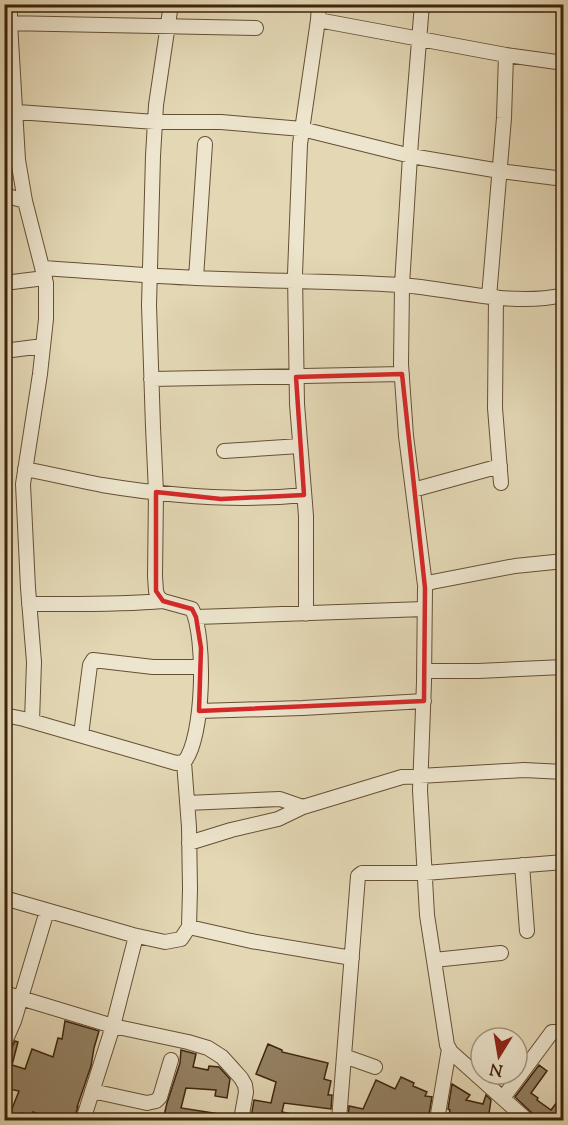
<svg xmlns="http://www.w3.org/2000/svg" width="568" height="1125" font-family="'Sorts Mill Goudy',serif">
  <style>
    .building { fill: #938163; stroke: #3d230b; stroke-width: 1.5 }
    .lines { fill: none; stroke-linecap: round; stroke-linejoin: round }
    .minor-casing { stroke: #665035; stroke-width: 16 }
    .minor { stroke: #ede5ce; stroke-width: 14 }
    .marked { fill: none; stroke: #d62828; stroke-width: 4.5; stroke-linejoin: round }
  </style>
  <rect width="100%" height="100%" fill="#e3d7b4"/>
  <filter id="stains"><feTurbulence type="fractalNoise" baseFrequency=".00333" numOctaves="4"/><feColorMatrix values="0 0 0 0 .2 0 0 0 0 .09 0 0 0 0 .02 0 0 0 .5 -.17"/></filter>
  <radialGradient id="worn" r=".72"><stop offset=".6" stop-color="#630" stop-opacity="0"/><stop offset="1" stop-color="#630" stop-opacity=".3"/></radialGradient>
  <path class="building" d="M65,1021L99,1031L94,1048L91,1066L77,1107H78L75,1116L67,1115L65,1120H57L33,1112L32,1116L21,1113L18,1120H4V1108L11,1111L19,1091L4,1088V1053L10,1051L15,1041L18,1042L12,1065L25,1069L32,1049L53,1057L58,1038L62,1039Z
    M268,1044L282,1050V1052L328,1063L324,1079L331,1081L328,1095H332L331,1109L284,1103L282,1112L306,1117L305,1120H258V1118L251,1117L254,1100L271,1103L276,1082L256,1074Z
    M181,1050L196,1054L193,1067L208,1070L209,1066L219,1067L230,1079L227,1098L215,1096L216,1090L186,1088L181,1108L232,1116V1120H163L167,1103L180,1063Z
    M539,1065L547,1071L531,1093L538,1098L537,1100L551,1110L564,1093V1120H536L533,1114L515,1097Z
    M401,1077L414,1083L413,1086L427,1092L425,1096L432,1097L428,1120H408L396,1116L393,1120H348L349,1106L363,1109L376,1080L395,1089Z
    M452,1084L470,1095L466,1100L483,1104L486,1095L491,1100L488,1120H448L450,1110L448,1109Z"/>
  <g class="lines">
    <g class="minor-casing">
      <path id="minor" d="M10,4V23L18,160L25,201L46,283V319L40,374L23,484L28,588L34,662L32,721
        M422,4L411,140L402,285L401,364L406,436L425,585
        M318,20L506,55L564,63
        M4,23L256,28
        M4,111L155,122H221L302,129L411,156L500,171L564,179
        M4,195L25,201
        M42,268C94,271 145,276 196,278C265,281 333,281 401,285C455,289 510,307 564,295
        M196,278L205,144
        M4,283L45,278
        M489,297L504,118L506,55
        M496,297L495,408L501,483
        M4,351L43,346
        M151,379L402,374
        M224,451L300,446
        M25,469C51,474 76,480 102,485C169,496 237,502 304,495
        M413,490L500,466
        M29,604C74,604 118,605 163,601
        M306,614V516L297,404L295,274L300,144L318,20L319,4
        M196,617L424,609
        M425,671H478L564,667
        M199,711L303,708L424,701
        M4,715L24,719L176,763L184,762C204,739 206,637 192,609L163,601L158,597L156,591L155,576L156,492L153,427L149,305L153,156L156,105L171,4
        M81,735L90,665L93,660L153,667H200
        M187,803L280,799L303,807
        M189,843L231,830L278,819L303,807L402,777L524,770L564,772
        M522,865L527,931
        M4,898L133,935L165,942L181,939L189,927L190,889L189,827L184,762
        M189,927L251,941L352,958
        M434,960L501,953
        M4,993L113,1026L188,1042L208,1048L222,1057L232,1068L241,1078L245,1085L246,1092L241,1120
        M4,1044L14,1021L47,911
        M344,1056L375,1067
        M92,1091L147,1103L156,1101L160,1097L171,1060
        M503,1098L552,1032H558L564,1036
        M83,1120L113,1026L136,936
        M339,1120L358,876L362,873H425L564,862
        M437,1120L449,1049
        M527,1120L451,1052L447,1045L427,915L420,790L424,682L425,588L428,583L432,582L515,566L564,561"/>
    </g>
    <use href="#minor" class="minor"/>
  </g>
  <path class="marked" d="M402,374L425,588L424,701L199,711L201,648L196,617L192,609L163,601L156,591V492L221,499L304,495L296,377Z"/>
  <rect width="568" height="1125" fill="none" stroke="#e3d7b4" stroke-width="24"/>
  <rect x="6" y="6" width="556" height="1113" fill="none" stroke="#3d230b" stroke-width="3"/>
  <rect x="12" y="12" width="544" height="1101" fill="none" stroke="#3d230b" stroke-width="1.5"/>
  <g transform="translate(499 1056) rotate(191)"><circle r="28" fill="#ede5ce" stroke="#a79780" stroke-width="1.5"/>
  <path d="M0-4.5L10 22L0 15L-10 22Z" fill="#8f2418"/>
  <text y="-9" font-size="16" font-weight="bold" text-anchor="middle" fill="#3d230b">N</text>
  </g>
  <rect width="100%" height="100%" filter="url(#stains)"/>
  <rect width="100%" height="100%" fill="url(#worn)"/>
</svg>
